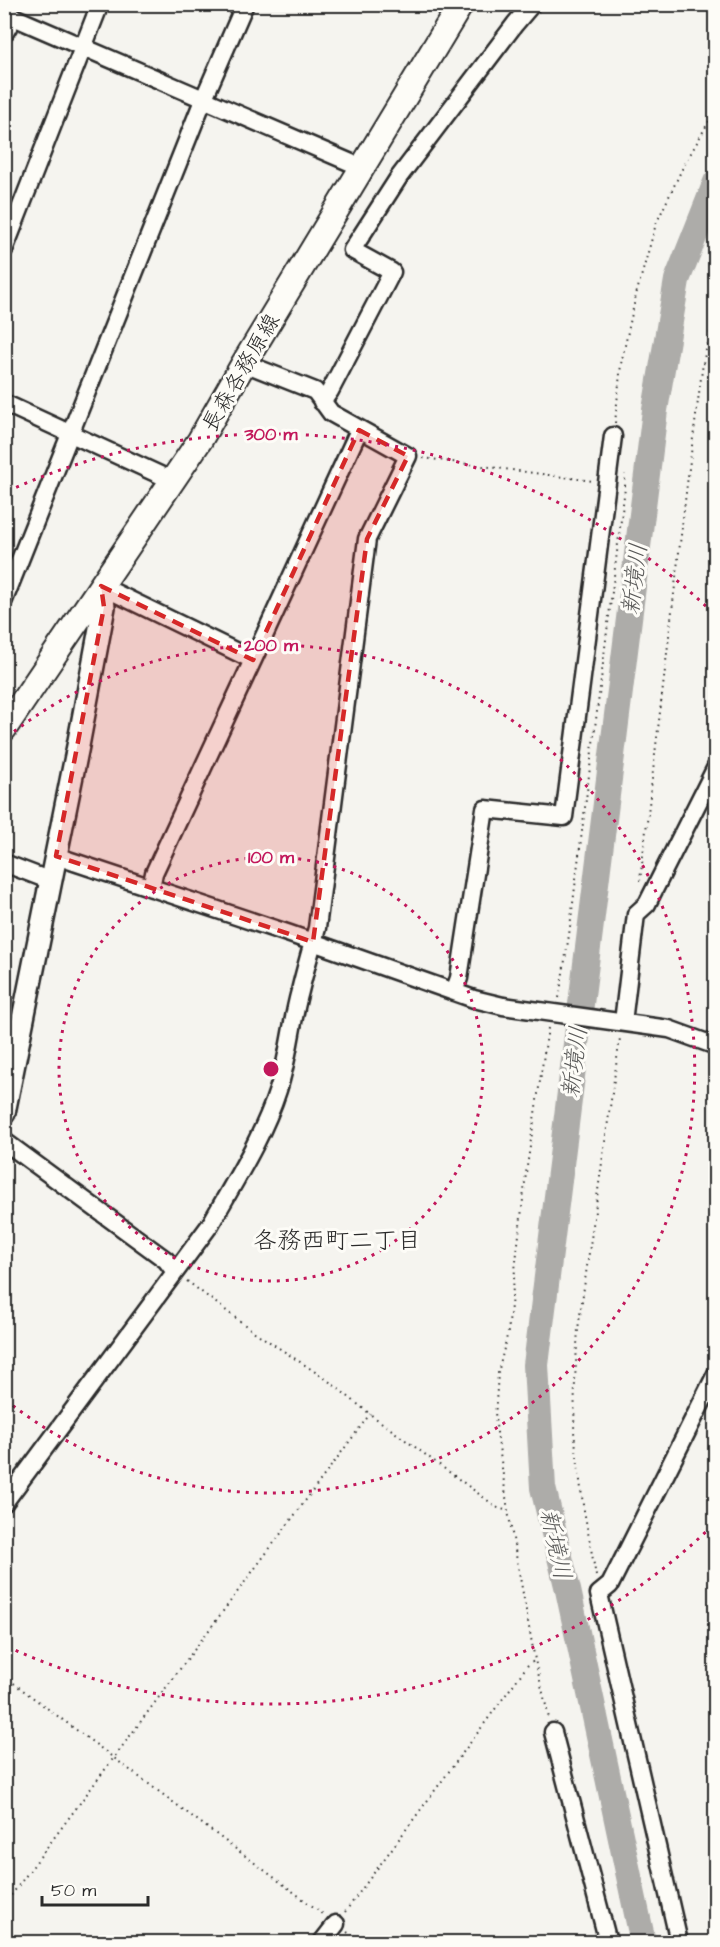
<svg xmlns="http://www.w3.org/2000/svg" width="720" height="1947" font-family="'Architects Daughter','Klee One',sans-serif">
  <style>
    .lines { fill: none; stroke-linecap: round; stroke-linejoin: round }
    .river { stroke: #adaca9; stroke-width: 26 }
    .minor-casing { stroke: #2b2b2b; stroke-width: 21 }
    .tertiary-casing { stroke: #2b2b2b; stroke-width: 26 }
    .secondary-casing { stroke: #2b2b2b; stroke-width: 28 }
    .path { stroke: #2b2b2b; stroke-width: 2; stroke-dasharray: 1.5 4.5; stroke-linecap: butt }
    .minor { stroke: #fdfcf7; stroke-width: 16 }
    .tertiary { stroke: #fdfcf7; stroke-width: 21 }
    .secondary { stroke: #fdfcf7; stroke-width: 24 }
    .marked { fill: #d62828; fill-opacity: 0.2; stroke: #d62828; stroke-width: 4.5; stroke-dasharray: 12 8; stroke-linejoin: round }
    .ring { fill: none; stroke: #c2185b; stroke-width: 3; stroke-dasharray: 3 6 }
    .labels { text-anchor: middle; stroke-width: 6; stroke-linejoin: round; paint-order: stroke }
    .street-label { font-size: 22px; fill: #2b2b2b; stroke: #fdfcf7 }
    .water-label { font-size: 24px; font-style: italic; fill: #585857; stroke: #fdfcf7 }
    .neighbourhood-label { font-size: 24px; fill: #2b2b2b; stroke: #fdfcf7 }
    .centre { fill: #c2185b; stroke: #fdfcf7; stroke-width: 3 }
    .ring-label { font-size: 18px; text-anchor: middle; font-weight: bold; fill: #c2185b; stroke: #fdfcf7; stroke-width: 6; stroke-linejoin: round; paint-order: stroke }
  </style>
  <rect width="100%" height="100%" fill="#f5f4ef"/>
  <filter id="ink" filterUnits="userSpaceOnUse"><feTurbulence type="fractalNoise" baseFrequency=".0167" numOctaves="2"/><feDisplacementMap in="SourceGraphic" scale="12" xChannelSelector="R" yChannelSelector="G"/><feConvolveMatrix kernelMatrix="1 2 1 2 8 2 1 2 1" color-interpolation-filters="sRGB"/></filter>
  <g filter="url(#ink)">
    <g class="lines">
      <path class="river" d="M643,1942L568,1590L543,1488L536,1365L655,410L677,280L716,182"/>
      <g class="minor-casing">
        <path id="minor" d="M4,13L363,168
          M4,34L14,17
          M4,250L100,4
          M322,402L330,391L392,272L352,250L399,177L515,24L532,4
          M4,403L173,481
          M101,586L253,660L154,873L151,888
          M4,600L204,98L245,4
          M253,660L359,430
          M56,856L290,934L474,999L503,1006L669,1029L716,1046
          M4,863L51,881
          M454,992L459,978L485,809L564,817L613,436
          M623,1022L636,914L647,904L716,767
          M4,1141L166,1260L175,1272
          M4,1503L210,1225C234,1182 263,1137 278,1090C289,1057 291,1023 300,991C305,970 311,949 317,928L367,539L408,456L331,413L315,391L244,363
          M553,1732L608,1942
          M322,1942L336,1924
          M679,1942L599,1594L610,1585L716,1374"/>
      </g>
      <g class="tertiary-casing">
        <path id="tertiary" d="M4,1113L78,746L104,607L101,586"/>
      </g>
      <g class="secondary-casing">
        <path id="secondary" d="M4,729L200,440L244,363L461,4"/>
      </g>
      <path class="path" d="M703,363L716,366
        M615,423L621,364L636,295L656,224L683,167L716,109
        M423,458L593,481
        M640,881L688,476L703,363L716,307
        M559,998L569,935L625,488V474
        M548,1028L526,1173L508,1332L498,1373L495,1418L508,1511L535,1660L549,1718
        M187,1281L253,1331L326,1379L370,1414L498,1508L508,1511
        M596,1576L583,1505L574,1432L575,1380L578,1329L620,1038
        M4,1676L323,1914
        M4,1905L370,1414
        M345,1912L527,1666L535,1660
        M347,1932L362,1942"/>
      <use href="#minor" class="minor"/>
      <use href="#tertiary" class="tertiary"/>
      <use href="#secondary" class="secondary"/>
    </g>
  </g>
  <path class="marked" d="M359,430L408,456L367,539L313,942L56,856L104,607L101,586L253,660Z"/>
  <g class="ring">
    <circle cx="271" cy="1069" r="212"/>
    <path d="M7 737A424 424 0 1 1 7 1401"/>
    <path d="M712 1526A635 635 0 0 1 8 1647M8 491A635 635 0 0 1 712 612"/>
  </g>
  <g class="labels">
    <g class="street-label">
      <text transform="translate(240 372) rotate(-60)" y="8">長森各務原線</text>
    </g>
    <g class="water-label">
      <text transform="translate(634 579) rotate(-83)" y="8">新境川</text>
      <text transform="translate(574 1062) rotate(-83)" y="8">新境川</text>
      <text transform="translate(556 1544) rotate(78)" y="8">新境川</text>
    </g>
    <g class="neighbourhood-label">
      <text x="337" y="1248">各務西町二丁目</text>
    </g>
  </g>
  <circle cx="271" cy="1069" r="9" class="centre"/>
  <g class="ring-label">
    <text x="271" y="440">300 m</text>
    <text x="271" y="651">200 m</text>
    <text x="271" y="863">100 m</text>
  </g>
  <rect width="720" height="1947" fill="none" stroke="#fdfcf7" stroke-width="24"/>
  <rect x="12" y="12" width="696" height="1923" fill="none" stroke="#2b2b2b" stroke-width="2" filter="url(#ink)"/>
  <path d="M42 1896v9h106v-9" fill="none" stroke="#2b2b2b" stroke-width="3"/>
  <text x="51" y="1896" font-size="18" fill="#2b2b2b" stroke="#fdfcf7" stroke-width="4.5" paint-order="stroke">50 m</text>
</svg>
